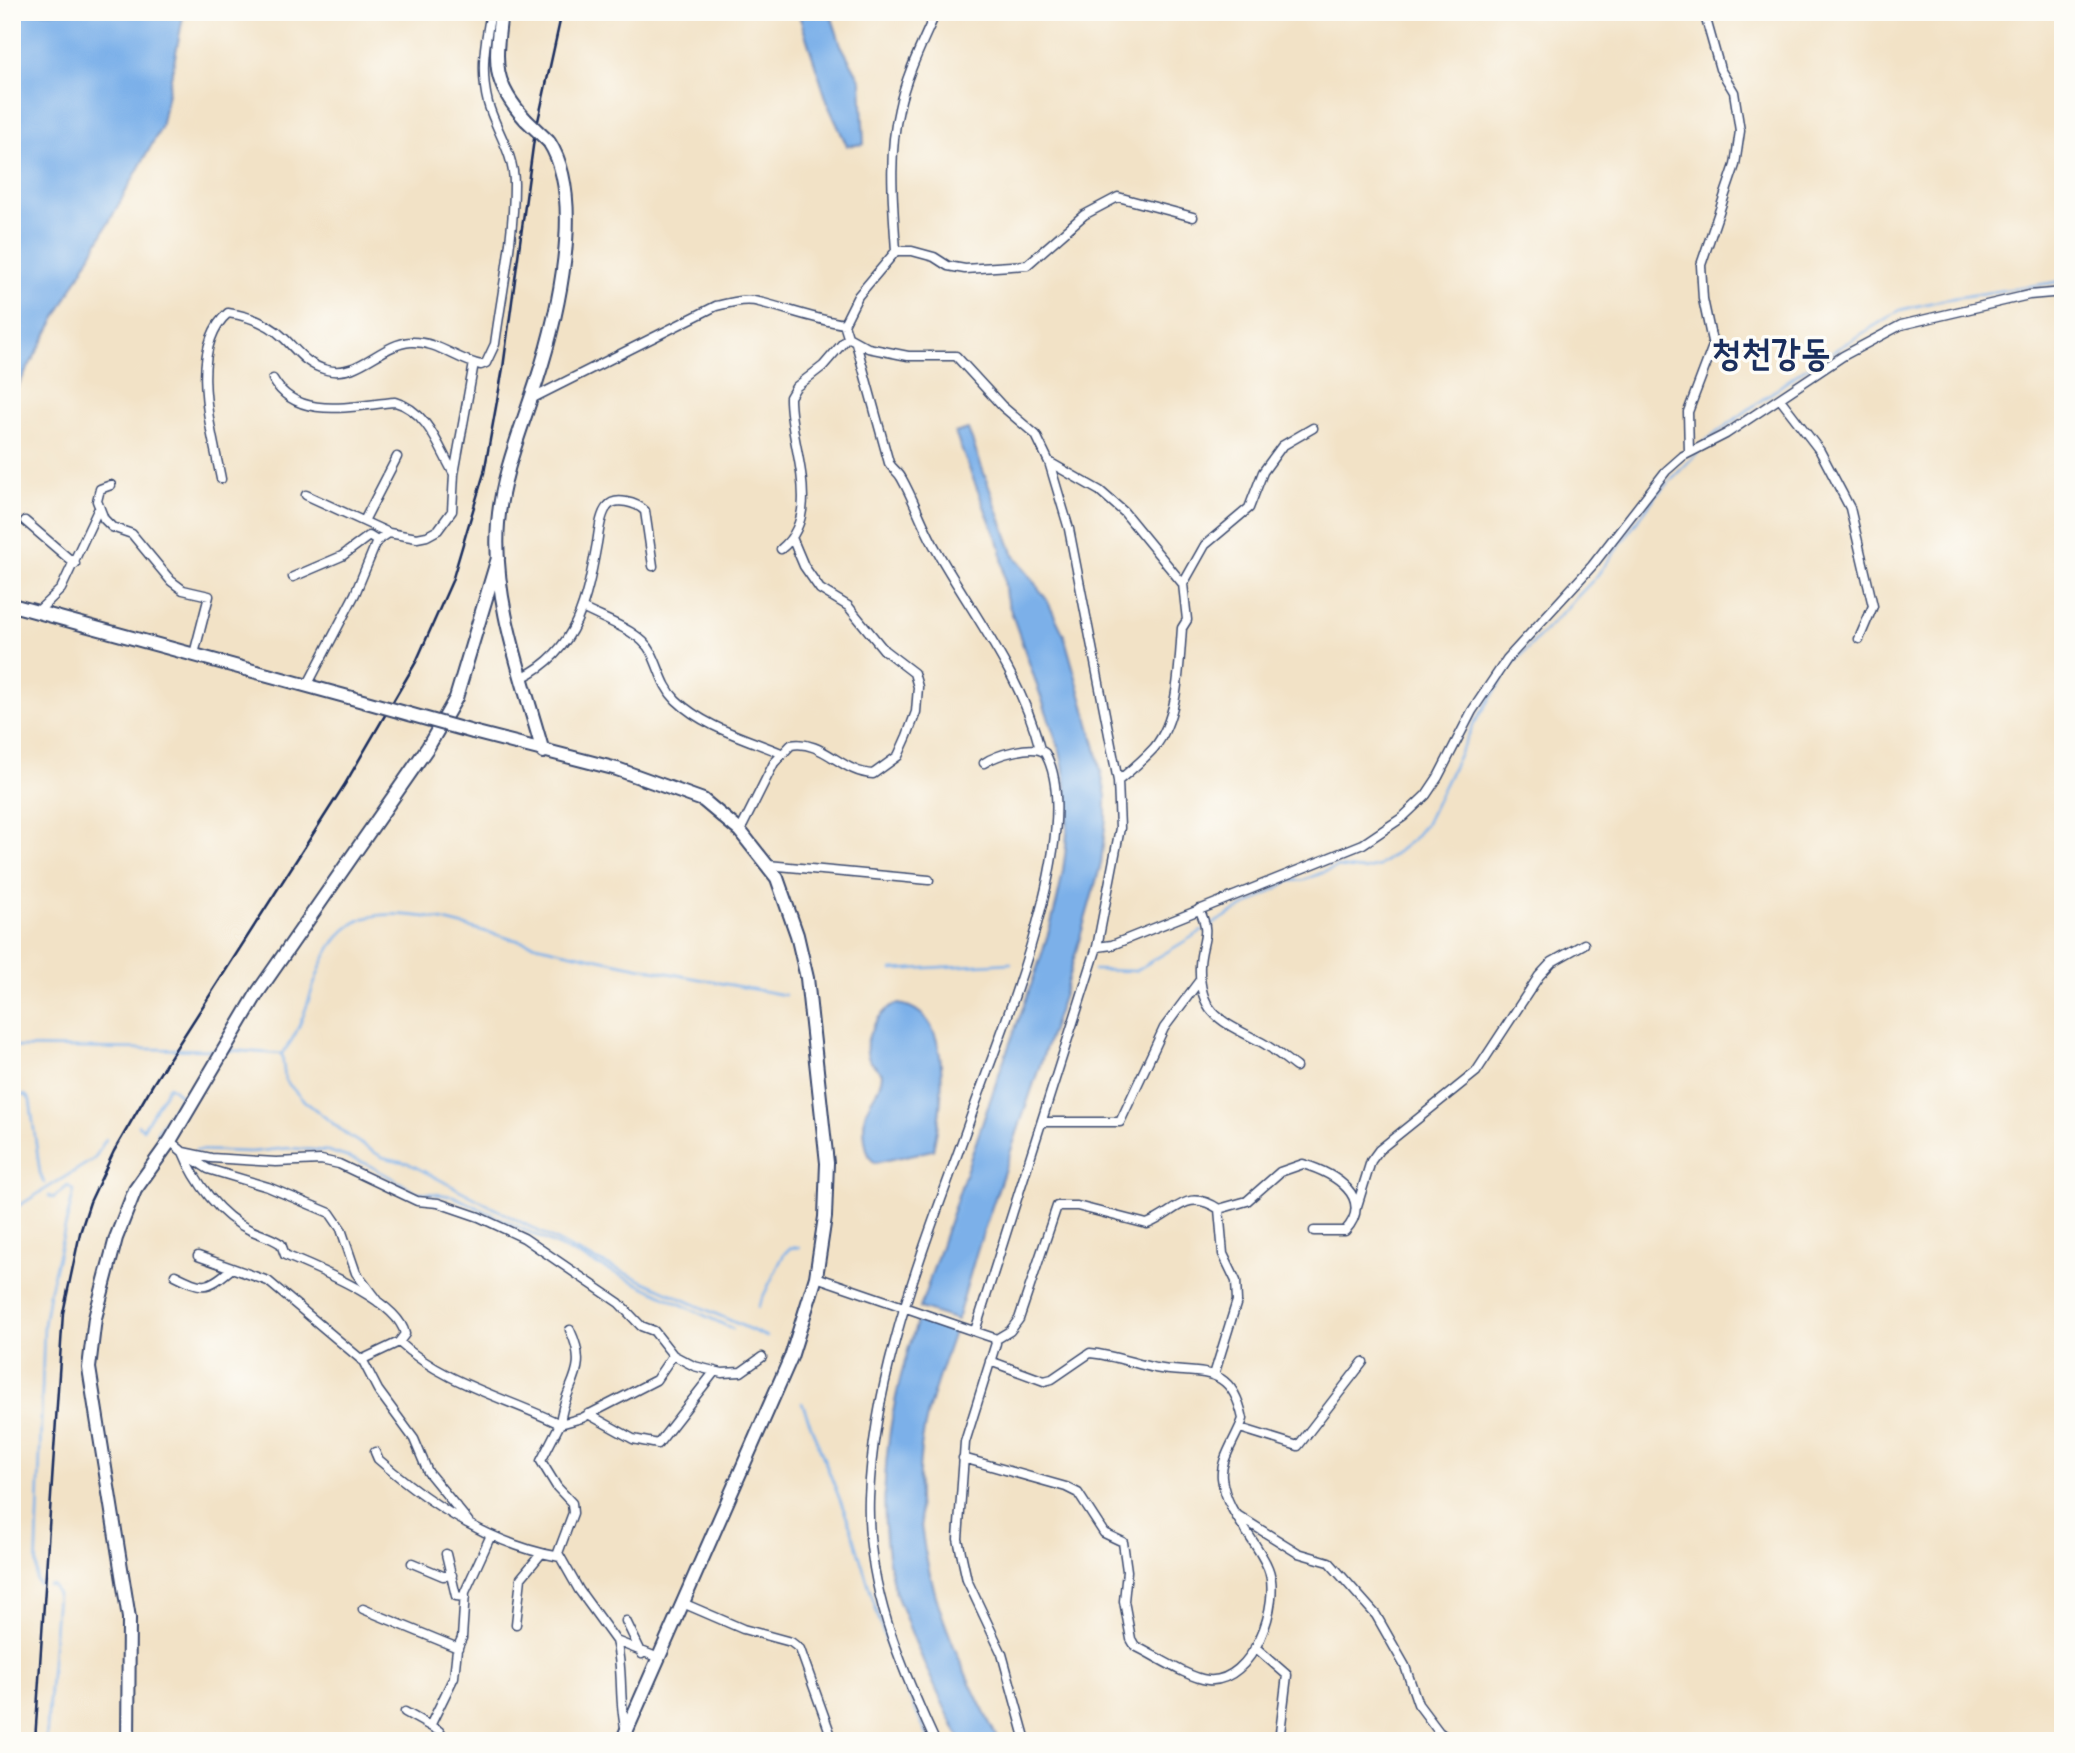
<svg xmlns="http://www.w3.org/2000/svg" width="2075" height="1753" font-family="Caveat,'Poor Story',sans-serif">
  <style>
    .water { fill: #7bb0e9; stroke: #4b70a4; stroke-width: 2 }
    .lines { fill: none; stroke-linecap: round; stroke-linejoin: round }
    .stream { stroke: #7bb0e9; stroke-width: 2.5 }
    .minor-casing { stroke: #3b4a6e; stroke-width: 11 }
    .primary-casing { stroke: #3b4a6e; stroke-width: 16 }
    .minor { stroke: #fff; stroke-width: 8 }
    .primary { stroke: #fff; stroke-width: 12 }
    .rail { stroke: #1b2f5e; stroke-width: 2.5 }
    .primary-bridge-casing { stroke: #3b4a6e; stroke-width: 16; stroke-linecap: butt }
    .primary-bridge { stroke: #fff; stroke-width: 12 }
    .labels { text-anchor: middle; stroke-width: 7; stroke-linejoin: round; paint-order: stroke }
    .quarter-label { font-size: 37px; font-weight: bold; fill: #1b2f5e; stroke: #fdfcf7 }
  </style>
  <rect width="100%" height="100%" fill="#fdfcf7"/>
  <filter id="ink" filterUnits="userSpaceOnUse"><feTurbulence type="fractalNoise" baseFrequency=".0143" numOctaves="2"/><feDisplacementMap in="SourceGraphic" scale="14" xChannelSelector="R" yChannelSelector="G"/><feConvolveMatrix kernelMatrix="1 2 1 2 8 2 1 2 1" color-interpolation-filters="sRGB"/></filter>
  <filter id="wash" filterUnits="userSpaceOnUse"><feTurbulence type="fractalNoise" baseFrequency=".00686" numOctaves="4" result="noise"/><feDisplacementMap in="SourceGraphic" scale="28" xChannelSelector="R" yChannelSelector="G"/><feGaussianBlur stdDeviation="1.57" result="paint"/><feColorMatrix in="noise" values="0 0 0 0 0 0 0 0 0 0 0 0 0 0 0 0 0 1.4 0 .05"/><feComposite in="paint" operator="in"/></filter>
  <g filter="url(#wash)">
    <rect width="100%" height="100%" fill="#f2e2c6"/>
    <path class="water" d="M12,12H184L161,128L12,397Z
      M798,12H830L841,45L861,81L864,144L847,146L829,107Z
      M968,429L1013,553L1047,600L1064,635L1096,748L1106,796V818L1101,864L1063,997L976,1254L957,1320L920,1308C946,1229 973,1150 1000,1071C1036,967 1087,863 1060,751L1006,597L1001,549L955,433Z
      M898,1004C957,1011 942,1110 933,1150L875,1163C864,1155 863,1128 865,1115C868,1100 881,1091 882,1074C878,1068 871,1064 868,1057C861,1039 881,1007 898,1004Z
      M919,1317L955,1329C943,1365 928,1403 922,1441C906,1548 950,1649 999,1741H961C941,1701 922,1661 906,1619C901,1606 894,1593 892,1579C874,1495 890,1397 919,1317Z"/>
    <g class="lines">
      <path class="stream" d="M1704,442L1800,372L1900,310L1947,299L2063,281
        M1207,927L1290,881L1304,880L1337,867L1363,870L1379,866L1412,840L1426,823L1474,724L1511,666L1596,577L1658,493L1699,451
        M892,970L1011,963
        M1094,970L1135,971L1202,931
        M12,1047L218,1050
        M228,1050L282,1054L285,1080L302,1099L350,1137L382,1157L408,1163L576,1251L767,1337
        M282,1053C315,1017 309,954 353,924C371,911 405,914 426,917C459,923 491,934 524,942C610,963 698,979 785,995
        M12,1097L25,1095L30,1100L40,1173L44,1183
        M138,1125L143,1129L169,1086L181,1096L157,1132L159,1138
        M196,1150L251,1152L289,1148L328,1151L365,1163L417,1192L453,1196L733,1329
        M12,1210L94,1159L106,1139
        M758,1307L784,1254L790,1248L799,1247
        M802,1403L851,1528L890,1655L930,1741
        M39,1584L36,1580L44,1325L49,1293L74,1191L68,1186L53,1198L49,1196
        M46,1741L57,1594L53,1586L49,1585"/>
    </g>
  </g>
  <g filter="url(#ink)">
    <g class="lines">
      <g class="minor-casing">
        <path id="minor" d="M896,251C893,204 888,155 899,109C906,75 922,44 936,12
          M856,343L889,463C893,470 899,472 902,479C915,502 923,528 937,551C973,615 1022,676 1040,749
          M273,379C297,422 355,405 395,402C428,411 439,448 454,474
          M531,399L716,306C730,303 745,298 759,302C788,309 813,319 844,324
          M1780,399L1820,451L1850,508L1873,606L1859,639
          M1689,452L1688,412L1713,346L1703,299L1701,265L1735,165L1740,131L1734,92L1720,69L1704,12
          M1049,462L1100,491L1124,512L1183,584
          M221,479C212,432 187,348 228,313C249,316 270,324 285,339C299,353 307,365 327,370C359,378 380,344 411,342C438,341 456,360 481,365L486,363L495,344C502,292 514,236 514,184C514,153 496,131 488,103C480,72 485,42 491,12
          M111,485L100,489L97,501L104,519L112,527L132,534L171,581L183,590L209,596L194,654
          M306,495L389,533
          M25,521L75,564
          M364,521L397,457
          M781,549C825,513 789,445 790,397L796,387L823,366L848,337
          M293,577L342,556L369,536L377,541
          M584,609C605,620 640,631 651,652C660,669 662,686 676,700C704,727 745,738 781,753
          M37,612L61,589L98,510
          M523,677C578,650 587,598 597,543C599,532 600,515 607,507C615,496 637,503 645,511L653,566
          M308,684L355,594L377,541L389,533L417,538L427,536L438,530L452,511L454,474L474,363
          M1118,781C1130,771 1143,760 1154,748C1179,718 1179,665 1182,628L1187,620L1183,584L1205,545L1249,508L1263,472L1282,446L1313,428
          M740,831L774,763L791,745C822,739 842,773 873,774L898,756L907,736L916,712L918,687L914,673L884,650L848,606L820,589L804,566L793,540
          M768,865L929,880
          M1199,909C1212,934 1201,941 1200,965C1198,1015 1223,1022 1261,1042C1274,1049 1285,1059 1296,1067
          M1097,947L1112,945L1363,844L1403,817L1426,795L1438,777L1472,711L1507,659L1592,566L1666,471L1683,456L1726,434L1843,356L1901,325L2029,295L2063,292
          M1042,1122H1120L1164,1028L1200,980
          M170,1141L183,1152L211,1158L276,1162L321,1160L339,1164L417,1201L438,1203L479,1217L524,1238L619,1303L641,1326L654,1331L673,1355L694,1366L722,1373L741,1372L762,1357
          M183,1152C195,1182 220,1216 250,1230C261,1235 271,1237 281,1244L285,1255C315,1268 398,1300 405,1334L399,1342
          M185,1154L208,1169L268,1187L330,1213L341,1229L356,1273L378,1302
          M1357,1206L1371,1161L1379,1150L1476,1072L1539,976L1552,962L1584,944
          M1219,1209L1247,1201L1280,1172L1303,1164C1333,1173 1376,1197 1345,1231H1314
          M198,1256L268,1281L363,1361L378,1390L414,1439L428,1472L468,1521
          M175,1275C203,1289 206,1290 230,1270
          M816,1277L985,1335L994,1338L996,1343L965,1442L958,1539L967,1580L1002,1654L1026,1741
          M975,1331L1097,947L1120,828L1118,781L1069,529L1049,462L1036,435L1002,406L956,356H908L868,348L848,337L844,324L858,296L896,251H912L934,257L948,266L965,269L1027,265L1084,215L1118,197L1193,217
          M995,1340L1010,1331L1019,1319L1057,1206H1077L1147,1224C1176,1213 1186,1187 1219,1209L1223,1254L1236,1281L1237,1301L1214,1375
          M361,1360L399,1342C443,1383 507,1398 560,1424C564,1382 591,1374 570,1330
          M588,1414L633,1439L658,1444L715,1371
          M1240,1428L1298,1446L1363,1362
          M375,1452L378,1459C429,1504 492,1545 560,1557
          M963,1458L1066,1487L1078,1493L1104,1533L1123,1542L1127,1571L1124,1601L1131,1639L1135,1646C1154,1655 1188,1678 1208,1680C1253,1684 1282,1602 1268,1568C1255,1537 1226,1513 1222,1478C1220,1459 1237,1437 1243,1419C1231,1361 1200,1376 1155,1368C1133,1363 1112,1355 1090,1353L1052,1379L1044,1381L990,1361
          M1237,1515L1298,1553L1329,1562L1376,1615L1405,1666L1418,1704L1439,1732L1451,1741
          M446,1554L456,1596L465,1597
          M412,1563L443,1576L452,1575
          M685,1604L743,1629L791,1642L800,1649L833,1741
          M363,1609L458,1648
          M626,1621L642,1654
          M516,1624L521,1578L541,1554
          M616,1641C624,1671 618,1701 626,1731
          M1255,1647L1287,1675L1279,1741
          M659,1658L616,1641L579,1590L558,1553L573,1513L572,1503L557,1487L541,1461L560,1424L582,1418L656,1380L673,1355
          M405,1712L439,1731L446,1741
          M430,1726L454,1677L457,1649L462,1638L465,1592L491,1535
          M935,1741C899,1663 866,1585 869,1498C871,1445 881,1392 895,1341C916,1261 948,1183 975,1105C1002,1029 1087,826 1045,753C1034,743 996,755 984,763"/>
      </g>
      <g class="primary-casing">
        <path id="primary" d="M501,12C495,62 491,82 526,120
          M12,605L352,698
          M473,732L617,769L703,800L740,831L777,878L797,935L807,978L827,1163L825,1217L816,1277L791,1357L622,1741
          M543,752C523,679 492,600 498,523C502,474 522,427 537,380C557,318 586,199 549,142
          M128,1741L129,1618L89,1368L95,1318L116,1238L135,1190L170,1141L258,992L428,747L456,698L498,558"/>
      </g>
      <use href="#minor" class="minor"/>
      <use href="#primary" class="primary"/>
      <path class="rail" d="M35,1741L63,1313L80,1233L90,1202L114,1151L153,1084L345,784L416,662L452,581L484,473L503,368L534,139L562,12"/>
      <g class="primary-bridge-casing">
        <path id="primary-bridge" d="M526,120L549,142
          M352,698L473,732"/>
      </g>
      <use href="#primary-bridge" class="primary-bridge"/>
    </g>
  </g>
  <g class="labels">
    <g class="quarter-label">
      <text x="1771" y="365">청천강동</text>
    </g>
  </g>
  <rect width="2075" height="1753" fill="none" stroke="#fdfcf7" stroke-width="42"/>
</svg>
